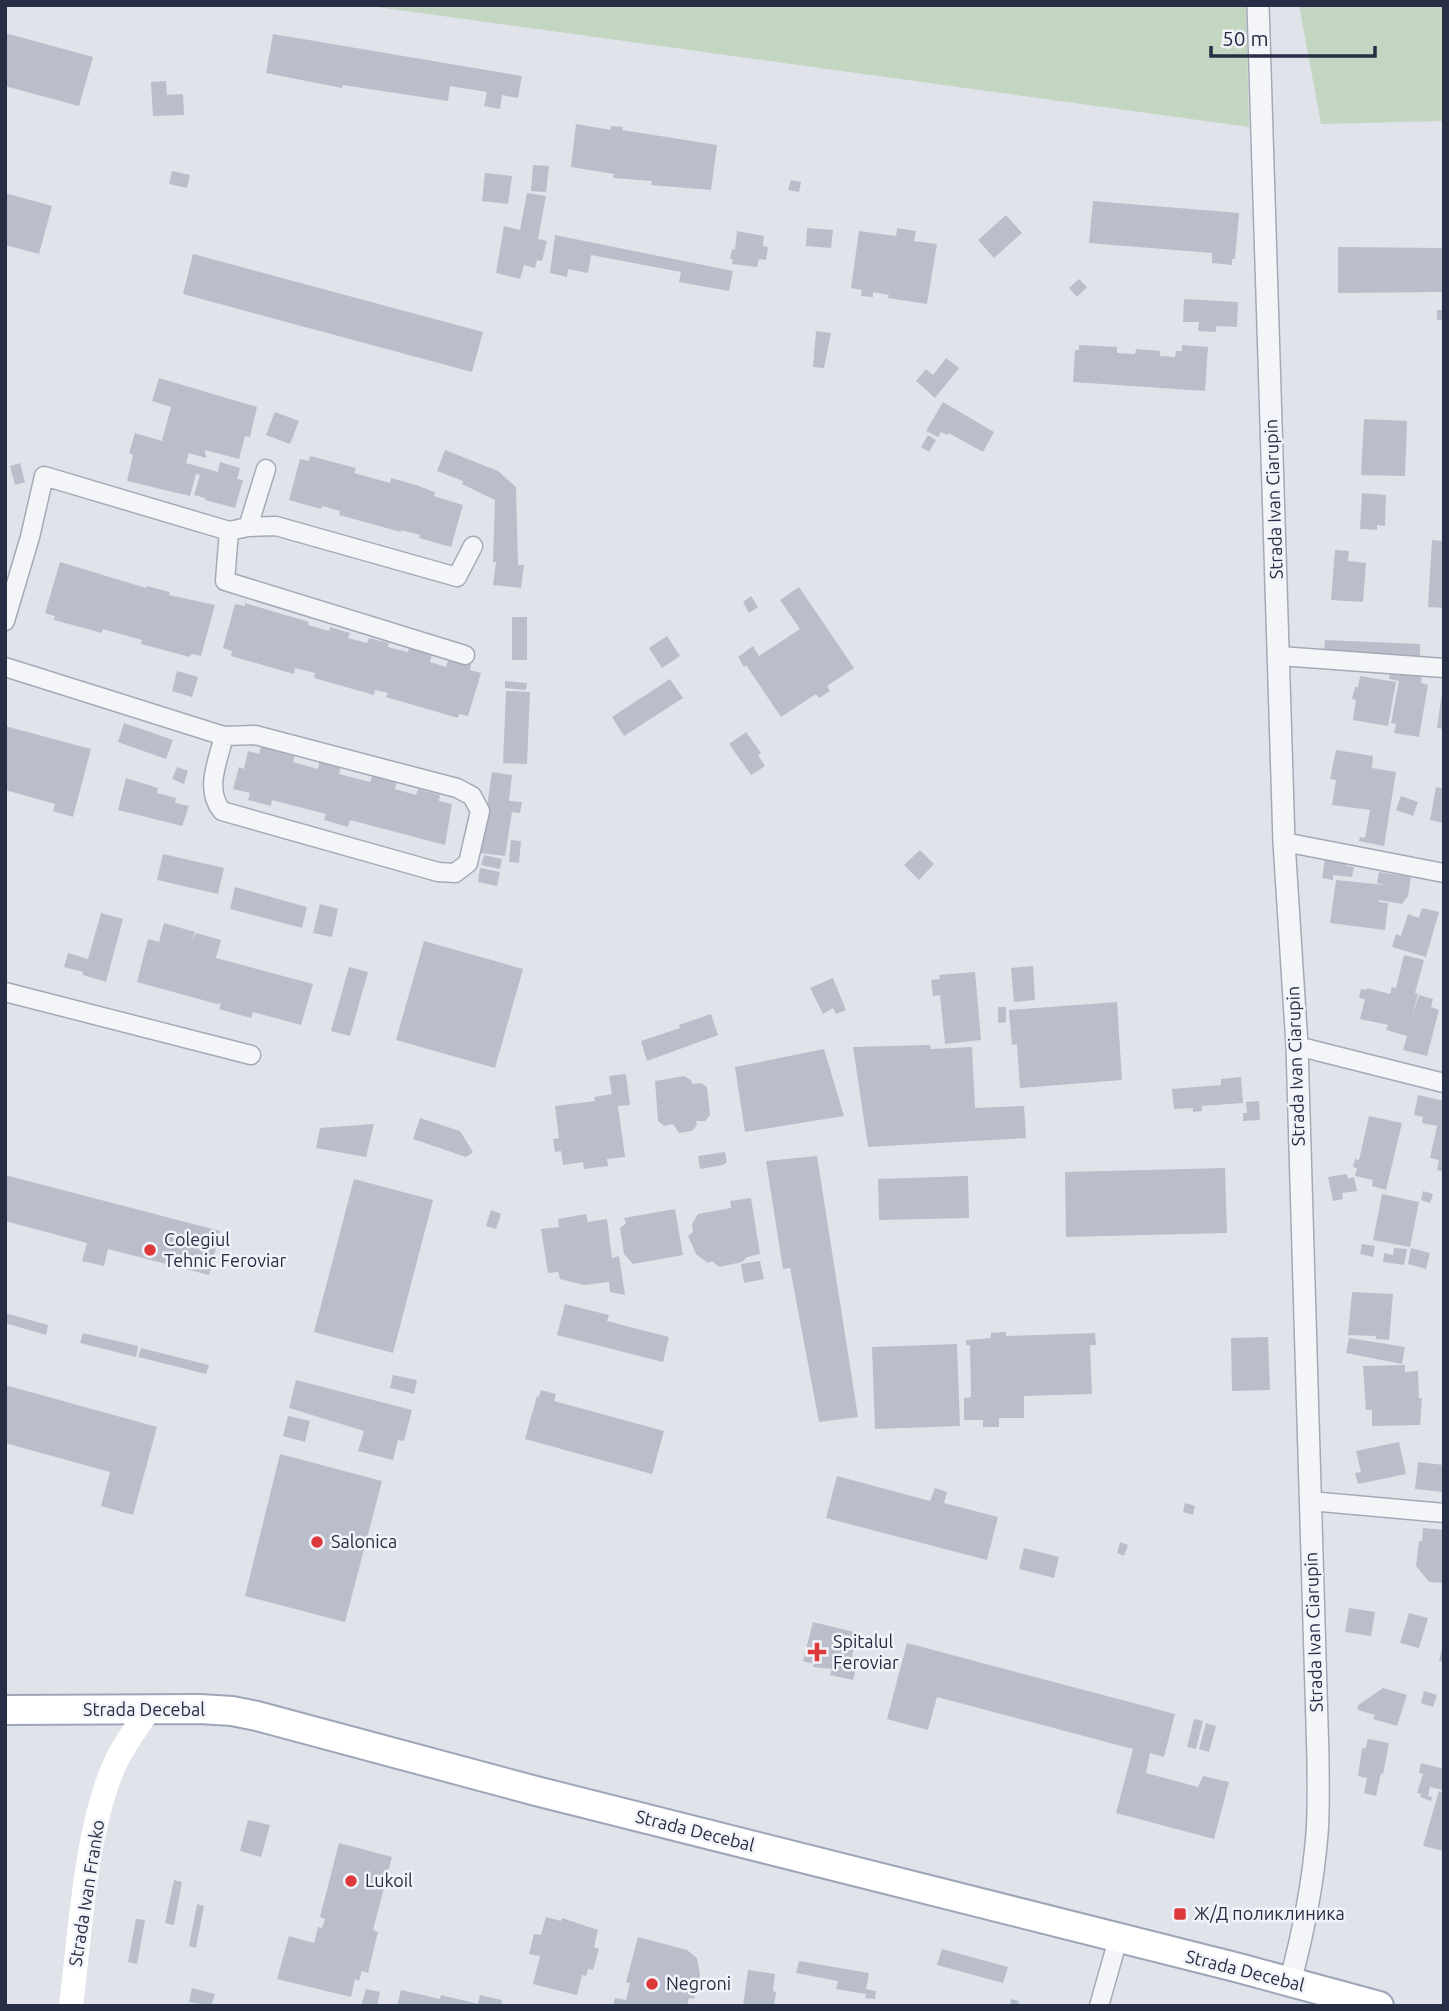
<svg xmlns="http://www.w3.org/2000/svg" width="1449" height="2011" font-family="Ubuntu,sans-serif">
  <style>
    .green { fill: #c3d6c1 }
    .building { fill: #babecb }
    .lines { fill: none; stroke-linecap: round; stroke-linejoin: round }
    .minor-casing { stroke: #a5a9b6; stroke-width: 21 }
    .tertiary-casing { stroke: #a5a9b6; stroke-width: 24 }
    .primary-casing { stroke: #9ea5b8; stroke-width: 32 }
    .minor { stroke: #f4f5f9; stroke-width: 18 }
    .tertiary { stroke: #f4f5f9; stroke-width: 21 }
    .secondary { stroke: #fff; stroke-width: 24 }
    .primary { stroke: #fff; stroke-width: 28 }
    .poi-dot { fill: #dd393c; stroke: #f1f3f8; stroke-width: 2.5 }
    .labels { text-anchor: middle; stroke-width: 5; stroke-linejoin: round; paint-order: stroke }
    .street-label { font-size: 18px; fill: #272e45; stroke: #f1f3f8 }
    .poi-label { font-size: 18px; fill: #272e45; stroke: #f1f3f8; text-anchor: start }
  </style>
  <rect width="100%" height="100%" fill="#e1e3eb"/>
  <path class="green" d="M362,5H1246L1249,127Z
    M1299,5H1444V121L1321,124Z"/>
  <path class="building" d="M5,33L93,57L79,106L5,86Z
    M273,34L522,76L518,98L502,95L500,109L484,106L487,92L450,86L448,101L343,85L342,88L266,73Z
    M166,81L167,95L183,94L184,115L153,116L151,82Z
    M576,124L611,130V126L623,127L622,130L717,145L711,190L651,185L652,181L613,178L614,174L571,167Z
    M533,165L549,166L546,192L531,191Z
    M172,171L190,175L187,188L169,184Z
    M485,173L512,176L508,204L482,201Z
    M791,180L801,182L799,192L788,190Z
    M5,193L52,206L39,254L5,245Z
    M527,193L546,196L538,239L547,241L542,261L537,260L535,268L524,265L520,279L496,273L504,226L520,230Z
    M1093,201L1239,213L1235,259H1232V265L1212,263V253L1089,243Z
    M1006,215L1022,233L994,258L978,240Z
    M807,228L833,230L831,248L806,246Z
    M897,228L916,231L914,241L937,244L927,304L888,298L889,295L873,292V297L861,296L862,290L851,288L859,231L896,236Z
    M737,231L764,236L763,246L768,247L766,260L759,259L757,267L732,264L733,259H730L732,249L735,250Z
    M555,235L733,271L729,291L679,282L681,272L591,255L588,273L568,269L567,277L550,273Z
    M1338,247L1444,248V292L1338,293Z
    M193,254L483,332L472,372L183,294Z
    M1079,279L1087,287L1077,297L1069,288Z
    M1184,299L1238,302L1237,327L1216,326V332L1198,331L1199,322H1183Z
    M1437,310H1444V320H1437Z
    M816,331L831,333L824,368L813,367Z
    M1079,345L1117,347V353L1135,354L1136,349L1160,351V356L1175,357L1176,351H1182V345L1208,347L1205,391L1073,382L1075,350H1079Z
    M946,358L959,368L935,398L916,381L926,369L933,375Z
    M159,378L257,407L250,437L245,436L239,459L205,450L206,458L189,453L186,463L218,472L220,462L240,468L237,479L243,480L235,508L205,500V498L194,495L200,475L196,474L190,496L127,481L133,455L129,453L135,433L162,441L171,407L152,401Z
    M943,402L994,432L983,452L949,433L947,435L941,432L938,437L926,431Z
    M275,412L299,421L290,444L266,435Z
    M1364,419L1407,421L1405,476L1361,475Z
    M928,435L936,440L929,452L921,447Z
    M445,450L498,471L516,487L518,565H524L521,588L493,585L496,562H493L495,500L462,484L463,481L437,471Z
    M310,456L356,468L354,473L390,483L391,478L416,485L435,492L434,496L463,505L451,547L419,538L420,535L401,530V532L339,515L340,511L322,506L321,509L289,500L300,459L309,461Z
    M20,463L25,482L15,485L10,466Z
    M1362,493L1386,495L1385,526L1377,525V530L1360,529Z
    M1432,540L1444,541V608L1428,607Z
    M1335,550L1349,551L1348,561L1366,563L1363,602L1331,600Z
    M60,562L146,588L147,586L170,592L169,595L215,605L201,656L191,654L190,657L141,644L142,640L103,629L102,633L54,620L55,616L45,613Z
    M799,587L854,668L827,686L830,691L819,698L816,694L781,717L746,665L744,667L738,657L753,646L759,656L800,629L780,600Z
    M751,596L758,607L749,613L743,602Z
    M245,603L309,622L308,625L329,631L330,627L350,633L348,638L367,643L369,638L389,643L388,647L408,652L409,648L432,654L430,662L446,667L449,658L471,664L470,670L481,673L468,716L459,714L458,718L386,697L388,693L375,690L374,695L314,678L315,673L295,668L294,674L231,656L232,651L223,648L235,604L245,606Z
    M512,617H527V660H512Z
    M667,636L680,656L662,668L649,648Z
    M1325,640L1420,644V657L1324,653Z
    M1391,664L1422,667L1421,683L1428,685L1419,737L1394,733L1396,724L1391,723L1399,681L1389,679Z
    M177,671L198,677L192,697L172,691Z
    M1360,676L1396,682L1388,726L1353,720L1356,700L1352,699L1355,687H1358Z
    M670,679L683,698L624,736L612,717Z
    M505,681L527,683L526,690L505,688Z
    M506,691L530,692L527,764L503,763Z
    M1442,692H1444V729L1437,728Z
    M124,723L173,740L166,759L118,742Z
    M5,726L91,749L73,817L53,811L55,804L5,790Z
    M746,732L761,753L758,755L765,766L751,775L729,744Z
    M261,746L274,749L275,746L296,752L293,762L318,769L320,758L342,763L339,774L370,782L373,774L397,780L395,789L416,795L418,789L440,795L439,801L452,804L445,845L350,820L348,827L324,820L326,814L272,800L271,806L248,800L250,793L233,789L239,767L244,769L248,751L259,754Z
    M1336,750L1373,756L1372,768L1396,772L1384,846L1359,841L1360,837L1365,838L1370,810L1332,805L1336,780L1330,779Z
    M177,767L188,771L184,784L172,779Z
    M492,772L512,775L509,801L522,802L520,813L512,812L505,856L480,853Z
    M126,778L158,788L157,793L176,798L175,803L189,806L182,826L118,810Z
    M1436,787L1444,789V823L1430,820Z
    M1401,796L1418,802L1413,816L1396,810Z
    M511,840L521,841L519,863L509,862Z
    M920,850L934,864L919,880L904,865Z
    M163,854L224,868L218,894L157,880Z
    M484,855L502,859L500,869L481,865Z
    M1325,859L1347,862L1346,866L1354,867L1352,877L1333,875V880L1322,878Z
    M480,868L500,872L497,886L478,882Z
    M1379,872L1411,877L1408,896L1402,904L1379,900V902L1388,903L1385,930L1330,923L1336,880L1385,885L1377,883Z
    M235,887L307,907L302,928L230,909Z
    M320,904L338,909L332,937L313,933Z
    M1422,908L1439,912L1426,957L1392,947L1396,934L1401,936L1408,914L1419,918Z
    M101,913L123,919L106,982L83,975V972L64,967L68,953L88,959Z
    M164,923L195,932L192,941L196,933L221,940L216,958L313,984L301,1025L253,1012L251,1018L219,1009L221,1003L217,1004L137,982L148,939L159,942Z
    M424,941L523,969L495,1068L396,1040Z
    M1404,955L1424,960L1415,993L1418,994L1412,1017L1419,995L1433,999L1431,1007L1439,1010L1427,1056L1403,1050L1407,1036L1386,1030L1388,1025L1360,1019L1365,999L1359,998L1361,989L1366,990L1367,988L1390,994L1392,987L1396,988Z
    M1033,966L1035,1000L1014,1002L1011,968Z
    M349,967L368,972L350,1036L331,1031Z
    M975,972L981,1040L945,1044L940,995L933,996L931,980L940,979L939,975Z
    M833,978L846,1010L836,1014L833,1008L823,1014L810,988Z
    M1117,1002L1122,1080L1020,1088L1017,1044L1012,1045L1009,1010Z
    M998,1007H1006V1022L998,1023Z
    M711,1014L718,1035L647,1061L641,1041L680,1028L679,1025Z
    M930,1045L931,1049L972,1047L975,1108L1024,1106L1026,1138L868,1147L853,1047Z
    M824,1049L844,1116L745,1132L735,1067Z
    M626,1074L630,1105L618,1106L625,1157L607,1159L608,1166L584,1169L583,1162L563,1165L561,1151L555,1152L553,1139L559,1138L555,1106L595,1101L594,1097L612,1094L609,1076Z
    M684,1076L691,1080L692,1084L701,1083L707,1087L710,1115L705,1121H696L697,1125L692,1131L679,1133L673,1124L664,1126L658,1121L655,1081Z
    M1241,1077L1243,1103L1202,1106V1111L1193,1112V1108L1174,1109L1172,1089L1221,1085V1079Z
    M1418,1095L1444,1101V1172L1437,1170L1439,1160L1430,1158L1437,1126L1422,1123L1423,1117L1414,1115Z
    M1259,1101L1260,1120L1243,1121V1113H1247L1246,1102Z
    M1369,1116L1402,1123L1386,1190L1372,1186L1373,1180L1355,1176L1357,1168L1353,1167L1355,1159L1359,1160Z
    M420,1118L460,1131L473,1152L466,1157L413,1139Z
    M374,1124L366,1157L316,1148L320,1128Z
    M725,1152L727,1162L723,1165L700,1169L698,1156Z
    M817,1156L858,1417L819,1422L790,1268L783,1269L766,1161Z
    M1225,1168L1227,1233L1066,1237L1065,1172Z
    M1347,1174L1348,1179L1354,1177L1357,1191L1342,1193L1343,1199L1333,1201L1328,1177Z
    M5,1175L220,1231L209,1275L108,1249L104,1266L82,1261L87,1243L5,1221Z
    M968,1176L969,1218L879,1220L878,1179Z
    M354,1179L433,1200L393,1353L314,1332Z
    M1423,1191L1433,1194L1430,1203L1421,1200Z
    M1382,1194L1419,1202L1410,1247L1373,1240Z
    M751,1198L760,1254L747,1257L742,1262L719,1267L712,1261L708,1263L696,1254L688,1236L693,1232L692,1224L698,1214L731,1208L730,1201Z
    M675,1209L683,1255L633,1264L624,1254L620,1228L626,1223L624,1218Z
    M491,1210L501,1214L496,1229L486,1226Z
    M586,1214L588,1222L607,1219L612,1258L619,1256L625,1295L610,1292L609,1282L584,1285L560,1279L558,1272L548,1273L541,1229L559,1227L558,1219Z
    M1362,1244L1375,1246L1373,1257L1360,1254Z
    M1394,1248L1407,1249L1404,1265L1383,1262L1384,1253L1393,1255Z
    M1411,1248L1430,1253L1426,1269L1408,1264Z
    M760,1261L764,1279L744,1283L741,1264Z
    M1352,1292L1393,1294L1389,1340L1376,1339V1336L1348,1335Z
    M565,1304L609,1315L607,1321L669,1337L663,1362L557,1335Z
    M5,1313L48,1325L46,1335L5,1323Z
    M1006,1332V1336L1095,1333L1096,1345H1090L1092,1394L1024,1396V1418H999V1427H983V1420H964V1398L971,1397L970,1345H966V1340L991,1338V1333Z
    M83,1333L138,1346L136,1357L80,1343Z
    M1268,1337L1270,1390L1232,1391L1231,1338Z
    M1349,1338L1405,1347L1402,1364L1346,1353Z
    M957,1344L960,1426L875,1429L872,1347Z
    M141,1348L209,1365L206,1374L138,1357Z
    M1405,1365V1372L1418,1371L1419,1398H1422L1420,1425L1372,1426V1410H1366L1363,1366Z
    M393,1375L417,1380L414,1394L390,1388Z
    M296,1380L412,1410L404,1441L398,1440L393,1460L358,1451L364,1431L289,1408Z
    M5,1385L157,1427L133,1515L101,1506L110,1472L5,1443Z
    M541,1390L556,1394L554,1401L664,1431L652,1474L525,1439L537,1396L539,1397Z
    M288,1416L310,1421L305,1442L283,1436Z
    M1399,1442L1406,1474L1358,1484L1355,1473L1361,1472L1356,1451Z
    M280,1454L382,1481L345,1622L245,1596Z
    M1418,1462L1444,1465V1492L1415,1489Z
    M837,1476L930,1501L935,1488L947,1492L944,1503L998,1517L987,1560L826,1518Z
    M1185,1503L1195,1506L1193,1515L1183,1512Z
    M1423,1528L1444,1530V1583L1429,1582L1416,1566L1419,1541H1422Z
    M1120,1542L1128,1545L1124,1556L1117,1553Z
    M1024,1548L1059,1557L1054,1578L1019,1569Z
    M1349,1608L1375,1612L1371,1636L1345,1632Z
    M1409,1613L1428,1618L1419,1648L1400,1643Z
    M813,1622L858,1633L851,1660L858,1662L853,1680L830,1675L832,1669L813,1667L814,1664L803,1661Z
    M907,1643L1175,1714L1164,1757L1150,1753L1146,1773L1198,1787L1203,1776L1229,1782L1214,1839L1116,1813L1133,1749L937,1697L928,1730L887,1719Z
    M1443,1644H1444V1662L1439,1661Z
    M1383,1688L1407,1695L1397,1726L1373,1719L1375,1715L1358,1710L1357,1706Z
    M1424,1691L1437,1695L1433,1707L1421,1703Z
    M1194,1719L1203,1721L1196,1749L1187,1747Z
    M1206,1723L1216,1726L1209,1752L1199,1749Z
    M1368,1739L1389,1743L1383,1774L1381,1773L1376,1796L1364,1793L1367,1778L1358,1776L1362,1748L1365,1749Z
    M1421,1763L1444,1769L1443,1790L1430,1787L1428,1796L1432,1797L1431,1801L1420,1797L1421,1794L1417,1793L1423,1774L1419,1773Z
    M1439,1791L1444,1793V1851L1423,1846Z
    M248,1820L270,1825L261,1857L240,1851Z
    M339,1843L392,1857L373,1930L378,1932L368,1973L362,1971L359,1981L355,1979L351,1997L277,1979L289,1936L314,1943L318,1927L322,1928L325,1919L320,1917Z
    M174,1880L182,1882L174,1925L165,1923Z
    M197,1904L204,1906L196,1948L189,1946Z
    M546,1917L561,1921L562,1918L598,1930L594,1947L599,1949L593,1970L588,1969L586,1976L582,1975L577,1995L533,1984L540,1956L529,1954L534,1934L541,1935Z
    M136,1919L145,1920L137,1964L128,1962Z
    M638,1937L687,1950L697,1958L700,1975L694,1999L689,1998L687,2006H613L615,1998L626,2000L630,1983L626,1982Z
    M942,1949L1008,1967L1003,1983L937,1965Z
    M799,1961L869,1973L866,1989L876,1991L875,1999L865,1998L866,1994L836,1989L838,1981L796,1973Z
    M748,1970L775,1974L773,1991L776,1992L774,2006H743Z
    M192,1988L215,1994L211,2006L189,2002Z
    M366,1989L380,1992L377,2006H361Z
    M401,1990L440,1999L441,1995L478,2004L480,1995L502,2000L501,2006H397Z
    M1011,1999L1019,2001L1018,2006H1010Z"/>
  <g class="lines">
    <g class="minor-casing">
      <path id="minor" d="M248,527L266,469
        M229,531L248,527L276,526L457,577L473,546
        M5,621L30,537L44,476L229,531L225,581L465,655
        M1280,656L1444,668
        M5,667L224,736L255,735L457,788L472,796L480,811L468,863L455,873L438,872L222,811C204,790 218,761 224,736
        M1284,842L1444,873
        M5,992L251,1055
        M1297,1046L1444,1083
        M1310,1501L1444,1513
        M1099,2006L1118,1939"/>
    </g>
    <g class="tertiary-casing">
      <path id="tertiary" d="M1258,5L1284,842L1297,1046L1318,1758C1318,1783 1319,1809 1317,1834C1313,1884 1303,1934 1290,1982"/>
    </g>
    <g class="primary-casing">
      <path id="primary" d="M5,1710L200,1709L232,1711L257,1716L536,1791L1239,1968L1379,2006"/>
    </g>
    <use href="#minor" class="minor"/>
    <use href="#tertiary" class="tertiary"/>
    <path class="secondary" d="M71,2006C80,1934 85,1840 111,1773C120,1750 135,1729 150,1709"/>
    <use href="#primary" class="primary"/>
  </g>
  <g class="poi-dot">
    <circle cx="150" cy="1250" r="7"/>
    <circle cx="317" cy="1542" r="7"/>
    <path d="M813.5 1641.5h7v7h7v7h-7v7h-7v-7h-7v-7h7z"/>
    <circle cx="351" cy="1881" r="7"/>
    <rect x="1173" y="1907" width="14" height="14" rx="3.5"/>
    <circle cx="652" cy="1984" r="7"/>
  </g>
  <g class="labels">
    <g class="street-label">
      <text transform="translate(1274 499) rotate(-92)" y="6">Strada Ivan Ciarupin</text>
      <text transform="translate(1296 1066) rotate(-92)" y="6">Strada Ivan Ciarupin</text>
      <text transform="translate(1314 1632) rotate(-92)" y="6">Strada Ivan Ciarupin</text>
      <text x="144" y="1716">Strada Decebal</text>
      <text transform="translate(695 1831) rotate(14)" y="6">Strada Decebal</text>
      <text transform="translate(87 1893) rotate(-81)" y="6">Strada Ivan Franko</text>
      <text transform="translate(1245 1971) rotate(14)" y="6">Strada Decebal</text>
    </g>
    <g class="poi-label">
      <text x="164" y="1246">Colegiul<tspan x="164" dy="21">Tehnic Feroviar</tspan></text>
      <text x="331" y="1548">Salonica</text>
      <text x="833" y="1648">Spitalul<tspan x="833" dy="21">Feroviar</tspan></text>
      <text x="365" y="1887">Lukoil</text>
      <text x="1194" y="1920">Ж/Д поликлиника</text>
      <text x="666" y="1990">Negroni</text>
    </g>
  </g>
  <rect width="1449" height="2011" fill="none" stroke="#272e45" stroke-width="14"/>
  <path d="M1211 46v10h164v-10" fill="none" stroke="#272e45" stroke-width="3.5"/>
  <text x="1222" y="46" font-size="21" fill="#272e45" stroke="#f1f3f8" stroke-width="5" paint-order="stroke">50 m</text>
</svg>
